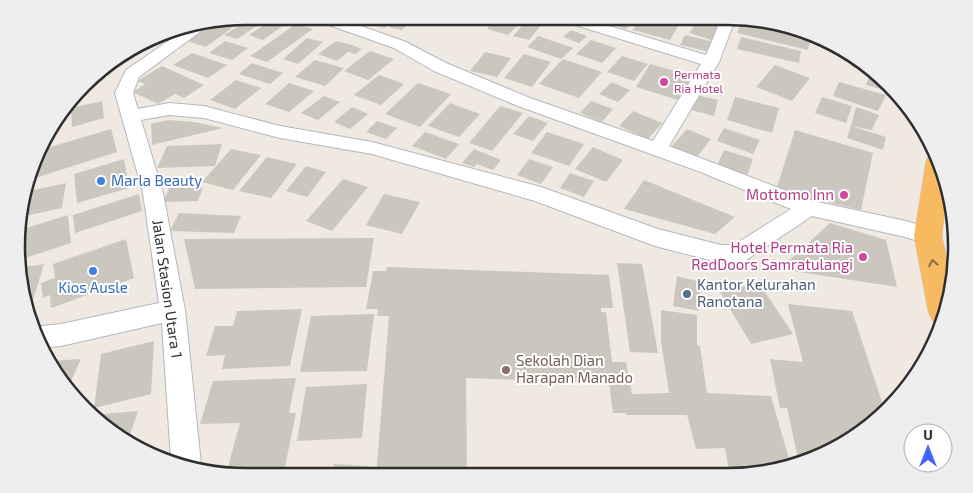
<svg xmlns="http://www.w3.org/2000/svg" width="973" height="493" font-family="'Exo 2',sans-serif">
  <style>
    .building { fill: #cbc7bf }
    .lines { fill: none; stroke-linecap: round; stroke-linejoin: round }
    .minor-casing { stroke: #b4b7c1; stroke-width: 2 }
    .trunk-casing { stroke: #c9c9c9; stroke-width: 1 }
    .minor { fill: #fff; fill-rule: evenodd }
    .trunk { fill: #f8ba60; fill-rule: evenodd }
    .oneway { stroke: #896d44 }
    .hotel-dot { fill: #d1479c; stroke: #fff; stroke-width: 2 }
    .shop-dot { fill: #3f7fe0; stroke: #fff; stroke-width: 2 }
    .service-dot { fill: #5c6f8a; stroke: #fff; stroke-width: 2 }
    .education-dot { fill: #8d6e63; stroke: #fff; stroke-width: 2 }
    .labels { text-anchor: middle; stroke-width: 4; stroke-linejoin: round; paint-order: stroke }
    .far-hotel-label { font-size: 12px; fill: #b23c85; stroke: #fff; text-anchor: start }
    .shop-label { font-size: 15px; fill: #366cbe; stroke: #fff; text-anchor: start }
    .hotel-label { font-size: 15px; fill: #b23c85; stroke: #fff; text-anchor: end }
    .service-label { font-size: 15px; fill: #4e5e75; stroke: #fff; text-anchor: start }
    .street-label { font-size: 15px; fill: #2e2e2e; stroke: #fff }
    .education-label { font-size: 15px; fill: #785e54; stroke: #fff; text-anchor: start }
    .rim { fill: none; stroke: #2e2e2e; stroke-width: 2.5 }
  </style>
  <rect width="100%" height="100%" fill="#efe9e1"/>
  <path class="building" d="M248,16L206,47L187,41L216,21Z
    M277,16L291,20L263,40L249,35Z
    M369,16H397L385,28L363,23Z
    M424,16H446L443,21Z
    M455,16H479L473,24L452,20Z
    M488,16L526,17L508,35L487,29L489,26L480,24Z
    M400,17L412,20L402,30L389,27Z
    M583,17H611L604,25L581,18Z
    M613,17H636L626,29L607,23Z
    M641,17H664L681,21L670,40L633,30Z
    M251,18L263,22L237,39L224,35Z
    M700,18L723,24L712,40L689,33Z
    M528,19L543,23L529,40L513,36Z
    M742,21L811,37L808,50L737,33Z
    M296,24L313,29L267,62L250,56Z
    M571,30L587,36L579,43L563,37Z
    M167,32L173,34L152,47L143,44Z
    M685,35L714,42L710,52L680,45Z
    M538,36L573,48L561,59L527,47Z
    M741,37L801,51L799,63L737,49Z
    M307,38L323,42L298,64L283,59Z
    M591,40L616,48L602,63L576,54Z
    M225,41L248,48L232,60L209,53Z
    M336,41L352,45L362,49L356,54L348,52L337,61L318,54Z
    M135,48L143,51L122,65L110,62Z
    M370,51L394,59L368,80L344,71Z
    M485,52L511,58L497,77L470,71Z
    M192,53L227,65L208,78L173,65Z
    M524,54L551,62L532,87L504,78Z
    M622,56L648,64L634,81L607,72Z
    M563,59L602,72L579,98L539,84Z
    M315,60L344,68L325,86L295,77Z
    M252,63L283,73L270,84L239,74Z
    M650,64L692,76L678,100L636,87Z
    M775,65L810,78L792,101L756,87Z
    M162,66L204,85L184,98L175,94L158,104L133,92L145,84L137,81Z
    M870,74L890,88L889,91L866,85Z
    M379,75L404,84L381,105L354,95Z
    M236,80L261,88L235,109L210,100Z
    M612,82L630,90L618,102L599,94Z
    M839,82L886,95L878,111L833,96Z
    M289,83L314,91L289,112L265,104Z
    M418,83L451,94L420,127L385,114Z
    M696,95L718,100L714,116L691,110Z
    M324,96L340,102L318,120L301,113Z
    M735,97L779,108L772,133L727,120Z
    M822,97L852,106L846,123L815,113Z
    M102,101L104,118L72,127L71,108Z
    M591,101L613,109L602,122L580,113Z
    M450,103L480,114L459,137L428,126Z
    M500,106L523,113L492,151L469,143Z
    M352,107L368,114L350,129L334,122Z
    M856,107L879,115L872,130L851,126Z
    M633,111L662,123L648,139L619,126Z
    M529,116L548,123L533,141L513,134Z
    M168,120L194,122L223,128L152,145L151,124Z
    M377,121L397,128L386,139L366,132Z
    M851,126L886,137L883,150L847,138Z
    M50,127L57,128L43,142L47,131Z
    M724,128L760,140L753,154L717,141Z
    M111,129L117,152L29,180L40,150Z
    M687,129L711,139L697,157L672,146Z
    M795,130L873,153L861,210L776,190Z
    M425,132L459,144L446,159L412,146Z
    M547,132L584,144L569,166L531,153Z
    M222,144L215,166L157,168L167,146Z
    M593,147L623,160L606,182L575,169Z
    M231,149L261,155L233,190L202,182Z
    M474,149L501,160L493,170L477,164L474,167L462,163Z
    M724,150L753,159L747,176L717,166Z
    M267,157L297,164L271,198L239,191Z
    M124,159L129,188L77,203L74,174Z
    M529,159L553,167L541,184L517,175Z
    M306,166L326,172L307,197L286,191Z
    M570,173L594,181L584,197L560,188Z
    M343,179L368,187L332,231L306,221Z
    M644,180L735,217L715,234L624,209Z
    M66,183L62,208L20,217L21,201L24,192Z
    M203,187L198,201L163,202L169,188Z
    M139,194L142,211L75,233L73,215Z
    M384,194L420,202L402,234L366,225Z
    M179,213L241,216L234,233L170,231Z
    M68,215L71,243L19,260L20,230Z
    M830,223L886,240L897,287L780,269Z
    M374,238L366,287L195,289L184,239Z
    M126,239L134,278L51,308L50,295L43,298L41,283L55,278L53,264Z
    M617,263L642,264L658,353L630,352Z
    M44,264L29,313L18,276V268Z
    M387,267L609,275L613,308H601V312H606L612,362H626L632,394L669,393L661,342V310L697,315V345L700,346L707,393L771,396L791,466L757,475H730L725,448L696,449L687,415H626V413H613L609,383L466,378L467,476H376L389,316H377L378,309H366L373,271H386Z
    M677,276L701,282L699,311L673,306Z
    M759,283L793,334L751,344L720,292Z
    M788,304L852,311L884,408L866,429L814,459L799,463L787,408H780L770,359L803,362Z
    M302,309L290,366L222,369L225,355L206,356L215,326H233L237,311Z
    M374,314L367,371L300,372L311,316Z
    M154,341L151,394L94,408L101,354Z
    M81,359L68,388L49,361Z
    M296,378L289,413H296L284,472L226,474L240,423L200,424L213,381Z
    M367,384L362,438L297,441L306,387Z
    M138,411L128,441L92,415Z
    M334,464L368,466L366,476H332Z"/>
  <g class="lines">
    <g class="minor-casing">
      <path id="minor" d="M310,16H333L406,42L446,63L530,98L653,141L701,64L559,20L556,17H579L706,55L722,17H736L719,62L669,146L813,201L906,221L936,230L939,236L936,242L928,244L905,237L812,216L746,260L738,263H721L655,246L535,201L372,154L280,138L204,118L169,115L141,120L163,193L185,310L201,464L199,468L171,460L162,323L61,346L40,348L33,327L61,324L159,303L143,193L115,93L126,70L190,26L212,23L139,77L133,93L138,109L169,103L204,106L280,126L372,142L541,187L658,229L721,245H734L791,209L698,171L518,106L434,71L394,48L312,19Z"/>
    </g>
    <g class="trunk-casing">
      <path id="trunk" d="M934,154L944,172L947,190L942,236L951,280L940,323L932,320L928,311L914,236L926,161L929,155Z"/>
    </g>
    <use href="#minor" class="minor"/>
    <use href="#trunk" class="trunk"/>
  </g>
  <defs><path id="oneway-chevron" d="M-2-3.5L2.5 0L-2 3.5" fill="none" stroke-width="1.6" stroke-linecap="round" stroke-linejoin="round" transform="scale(1.25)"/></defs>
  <use class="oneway" href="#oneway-chevron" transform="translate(933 263) rotate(-100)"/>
  <g class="hotel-dot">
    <circle cx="664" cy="82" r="5"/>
    <circle cx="844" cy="195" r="5"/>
    <circle cx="863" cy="257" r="5"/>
  </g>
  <g class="shop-dot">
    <circle cx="101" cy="181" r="5"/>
    <circle cx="93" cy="271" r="5"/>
  </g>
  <circle class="service-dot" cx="687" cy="294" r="5"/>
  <circle class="education-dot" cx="506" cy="370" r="5"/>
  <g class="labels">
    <g class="far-hotel-label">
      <text x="674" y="79">Permata<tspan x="674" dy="14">Ria Hotel</tspan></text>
    </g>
    <g class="shop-label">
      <text x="111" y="186">Marla Beauty</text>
      <text x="93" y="293" text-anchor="middle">Kios Ausle</text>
    </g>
    <g class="hotel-label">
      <text x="834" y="200">Mottomo Inn</text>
      <text x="853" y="253">Hotel Permata Ria<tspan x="853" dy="17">RedDoors Samratulangi</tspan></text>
    </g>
    <g class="service-label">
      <text x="697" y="290">Kantor Kelurahan<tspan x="697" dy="17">Ranotana</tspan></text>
    </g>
    <g class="street-label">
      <text transform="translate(167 289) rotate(82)" y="5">Jalan Stasion Utara 1</text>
    </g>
    <g class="education-label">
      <text x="516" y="366">Sekolah Dian<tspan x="516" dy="17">Harapan Manado</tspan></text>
    </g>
  </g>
  <path d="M0 0H973V493H0ZM246 25H727A221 221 0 0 1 948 246V247A221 221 0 0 1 727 468H246A221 221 0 0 1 25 247V246A221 221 0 0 1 246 25Z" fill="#eee" fill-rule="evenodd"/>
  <path class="rim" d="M246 25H727A221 221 0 0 1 948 246V247A221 221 0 0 1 727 468H246A221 221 0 0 1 25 247V246A221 221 0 0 1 246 25Z"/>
  <g transform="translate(928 448)"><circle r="24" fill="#ffffff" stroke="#ababab"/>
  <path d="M0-4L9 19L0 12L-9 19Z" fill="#4264fb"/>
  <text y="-8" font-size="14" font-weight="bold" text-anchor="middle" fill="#2e2e2e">U</text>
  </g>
</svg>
